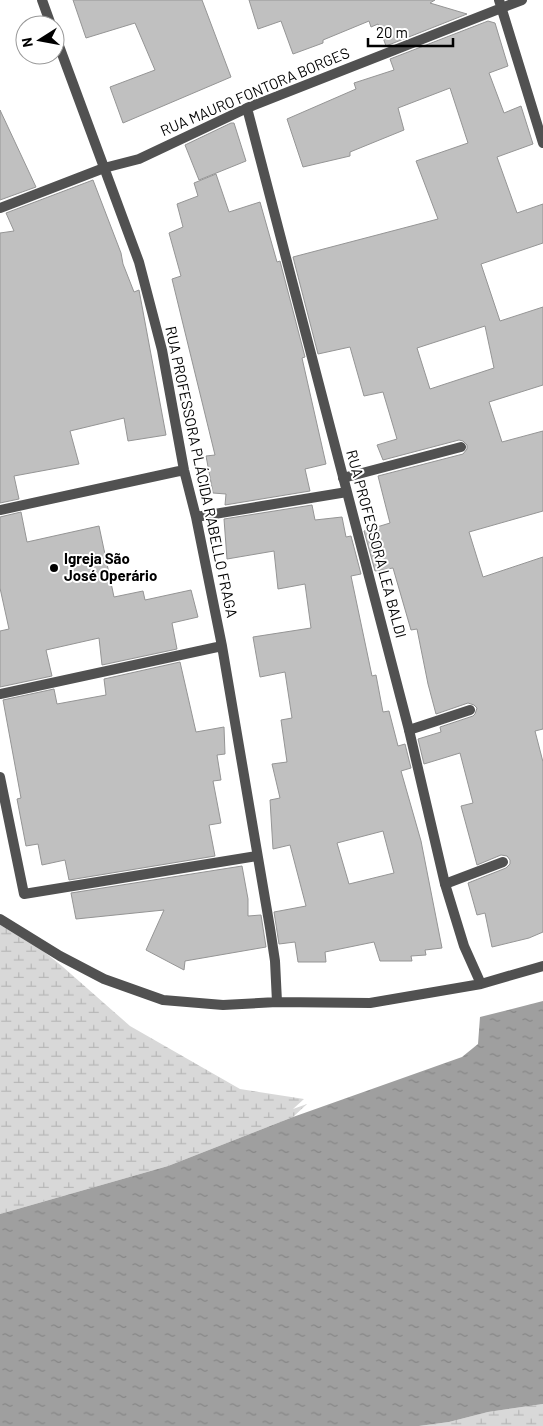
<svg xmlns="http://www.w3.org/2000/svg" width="543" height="1426" font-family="Barlow,sans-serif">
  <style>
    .wetland { fill: url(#wetland-marsh) }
    .water { fill: url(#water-ripples) }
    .building { fill: #c0c0c0; stroke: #959595; fill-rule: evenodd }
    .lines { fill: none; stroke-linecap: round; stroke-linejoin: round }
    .lane { stroke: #515151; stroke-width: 10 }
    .street { stroke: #515151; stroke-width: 10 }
    .poi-dot { fill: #000; stroke: #fff; stroke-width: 2 }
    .labels { text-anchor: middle; stroke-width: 4; stroke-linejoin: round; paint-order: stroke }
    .street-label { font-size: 15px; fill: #000; stroke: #fff }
    .poi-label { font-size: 15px; font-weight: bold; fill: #000; stroke: #fff; text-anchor: start }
  </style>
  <defs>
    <pattern id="wetland-marsh" width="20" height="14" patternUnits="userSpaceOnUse" patternTransform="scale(1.25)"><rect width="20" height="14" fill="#d8d8d8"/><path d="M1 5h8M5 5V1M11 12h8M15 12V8" fill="none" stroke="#b8b8b8"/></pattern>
    <pattern id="water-ripples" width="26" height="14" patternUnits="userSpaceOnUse" patternTransform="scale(1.25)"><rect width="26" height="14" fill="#9f9f9f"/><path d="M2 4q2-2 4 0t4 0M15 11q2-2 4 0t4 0" fill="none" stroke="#878787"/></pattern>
  </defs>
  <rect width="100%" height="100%" fill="#fff"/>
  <path class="wetland" d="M0,916L63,967L130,1026L240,1089L304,1099L293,1109L307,1104L293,1117L168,1166L0,1214Z
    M543,1404V1426H419L449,1422L488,1412Z"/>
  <path class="water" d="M543,1001V1404L488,1412L449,1422L419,1426H0V1214L168,1166L293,1117L462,1057L478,1044L480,1017Z"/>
  <path class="building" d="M73,0H202L231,77L123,123L110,87L155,70L135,23L86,38Z
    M249,0H435L430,3L467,14L386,46L378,24L371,27L369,21L323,40V43L293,54L281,21L258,29Z
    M488,21L495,23L508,66L489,73L504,113L521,106L533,144L497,157L517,213L543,204V243L481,264L500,321L543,307V385L489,402L502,442L543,431V511L469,532L483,577L543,557V729L535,731L543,762V932L529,938L492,947L485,913L477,915L468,883L506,868L510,864V860L507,856L501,855L477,865L461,806L473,803L460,753L424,764L418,739L441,732L440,727L473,716L475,714L477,708L474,705L468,703L436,714L428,684L417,629L411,630L393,568L375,571L364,531L390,523L378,476L463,454L467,449V445L463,441L459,440L383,460L377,445L397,439L383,392L364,396L350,347L318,354L293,257L438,219L416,161L468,143L450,88L398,108L404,130L350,152V156L303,167L287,119L356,89L354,83L394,70L390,59ZM485,326L494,368L430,389L417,348Z
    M0,110L36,187L0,200Z
    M231,123H234L246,161L199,180L185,145Z
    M216,174L229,212L260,202L277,262L280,261L305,357L302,358L326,464L305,469L310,491L225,505L226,494L213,493L206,456L215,455L172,279L181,276L169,233L183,227L177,204L198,196L194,183Z
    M93,180L121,253L123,264L134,292L139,290L166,435L128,441L124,418L70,431L79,464L14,476L19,499L0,503V233L14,231L6,213Z
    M312,505L315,520L342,517L346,537L351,536L361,574L351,576L372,676L376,675L383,712L389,711L398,746L405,744L411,768L401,771L421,841L442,948L425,950L426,955L411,956L412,961H380L374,942L325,952L326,962H298L295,942L279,944L274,912L306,906L290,845L273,849L270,800L280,798L272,764L287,762L281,720L292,718L285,672L260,677L253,637L311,628L305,584L278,589L274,551L227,559L224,519ZM383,831L394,873L349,884L337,843Z
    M21,512L27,542L99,526L114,597L143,591L145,600L191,590L198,617L172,623L177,649L102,665L99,638L46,650L52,676L0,687V631L9,629L0,588V517Z
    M180,662L196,732L224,727L225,754L217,755L221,780L213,781L221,823L209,825L215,856L69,880L65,860L42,865L38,844L26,846L17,799L21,798L3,700L54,689L57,704L106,695L104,679Z
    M242,866L248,899V916L261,915L266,947L185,961L184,970L146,950L164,910L76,919L71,893Z"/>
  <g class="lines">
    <path class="lane" d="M343,478L461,447
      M409,730L470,710
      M445,884L503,862"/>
    <path class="street" d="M42,0L51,25
      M499,0L543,143
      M55,35L139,262L162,350L184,470L196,517L222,646L270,928L275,961L277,1002
      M247,108L409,730L445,884L464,946L481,984
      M0,208L104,168L139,159L247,108L522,0
      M0,510L184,470
      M196,517L347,492
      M0,694L222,646
      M0,777L24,894L257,856
      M0,919L60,956L104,979L163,1000L223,1005L277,1002L370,1003L481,984L543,966"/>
  </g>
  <circle class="poi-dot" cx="54" cy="568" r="5"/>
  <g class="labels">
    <g class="street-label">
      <text transform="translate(255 92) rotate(-23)" y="5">RUA MAURO FONTORA BORGES</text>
      <text transform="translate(201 472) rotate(78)" y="5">RUA PROFESSORA PLÁCIDA RABELLO FRAGA</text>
      <text transform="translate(376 544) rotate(75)" y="5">RUA PROFESSORA LEA BALDI</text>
    </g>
    <g class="poi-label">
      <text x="64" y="564">Igreja São<tspan x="64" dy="17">José Operário</tspan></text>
    </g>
  </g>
  <g transform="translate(40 40) rotate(259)"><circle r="24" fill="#ffffff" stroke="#999999"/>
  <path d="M0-4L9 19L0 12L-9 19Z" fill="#000000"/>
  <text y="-8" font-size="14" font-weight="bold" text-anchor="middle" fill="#000000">N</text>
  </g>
  <path d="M368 38v8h85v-8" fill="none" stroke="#000000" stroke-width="2.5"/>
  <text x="376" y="38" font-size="15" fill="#000000" stroke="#ffffff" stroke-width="4" paint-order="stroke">20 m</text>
</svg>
